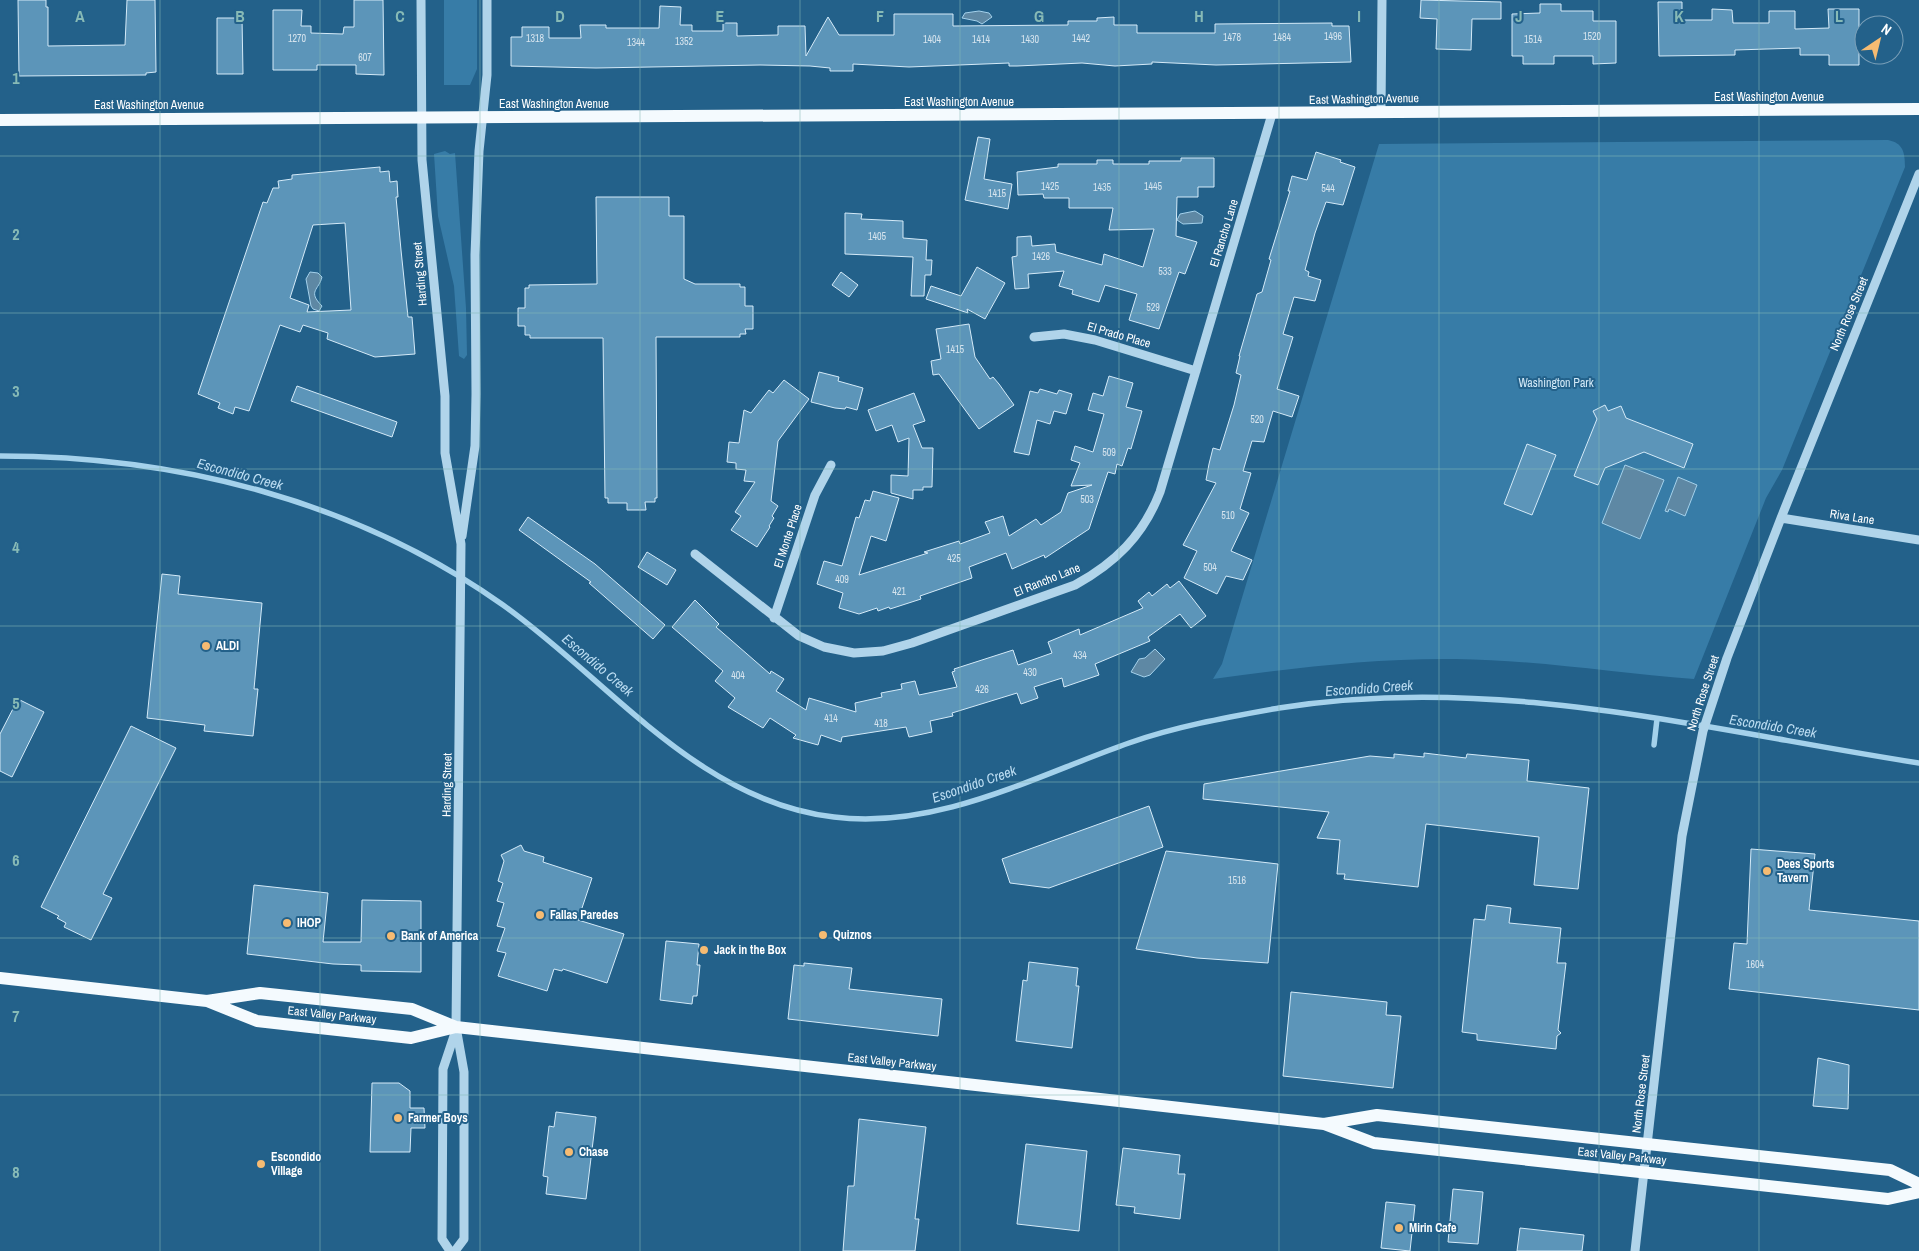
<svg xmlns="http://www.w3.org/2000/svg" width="1919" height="1251" font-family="'Archivo Narrow',sans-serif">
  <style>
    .green { fill: #377ca7 }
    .water { fill: #5e88a4; stroke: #a4d1eb }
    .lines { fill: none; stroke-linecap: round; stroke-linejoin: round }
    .stream { stroke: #a4d1eb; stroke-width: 5.5 }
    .building { fill: #5c95b9; stroke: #d4eaf8; fill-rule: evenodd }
    .minor { stroke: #b0d4ea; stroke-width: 9 }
    .major { stroke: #f4fafe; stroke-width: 12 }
    .grid { fill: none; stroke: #87bab6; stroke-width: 1; stroke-opacity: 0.55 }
    .poi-dot { fill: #f6bb72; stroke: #23618a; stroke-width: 2 }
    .labels { text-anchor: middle; stroke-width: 4; stroke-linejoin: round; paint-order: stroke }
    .number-label { font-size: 10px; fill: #d6e4ee }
    .street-label { font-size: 12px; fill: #fff; stroke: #23618a }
    .park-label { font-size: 12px; fill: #d4eaf8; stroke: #23618a }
    .poi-label { font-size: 12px; font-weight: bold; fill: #fff; stroke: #23618a; text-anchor: start }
    .water-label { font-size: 14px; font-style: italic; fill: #bcddf2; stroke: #23618a }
    .grid-label { font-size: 16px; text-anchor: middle; font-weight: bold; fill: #87bab6; stroke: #23618a; stroke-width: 4; stroke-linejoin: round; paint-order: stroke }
  </style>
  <rect width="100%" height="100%" fill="#23618a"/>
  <path class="green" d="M444,0H477V69L470,85H444Z
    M1888,140C1903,143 1905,152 1905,167L1782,470L1766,498L1694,679C1615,673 1536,660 1456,659C1374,658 1294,668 1213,679L1222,664L1379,144Z
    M445,151L450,154L455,153L466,308L467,355L464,359L459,356L454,286L438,216L434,154Z"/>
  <path class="water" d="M979,11L989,13L992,17L982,24L977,21L962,18L965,13Z
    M1195,211L1203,216L1202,223L1183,224L1177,220L1180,214Z
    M310,272L318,273L322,277C319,290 307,291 322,306L319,311L313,309L311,306L306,279Z
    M1625,465L1664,480L1640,539L1602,523Z
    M1678,477L1697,485L1685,516L1669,509L1668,512L1665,511Z
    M1155,649L1165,659L1150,675L1144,677L1131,672L1139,659L1145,658Z"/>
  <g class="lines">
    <path class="stream" d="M0,456C178,456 356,501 503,605C609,680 697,801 834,817C937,830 1035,776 1129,743C1177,726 1229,717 1279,708C1495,673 1706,730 1919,763
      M1654,745L1657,719"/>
  </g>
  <path class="building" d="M18,0H46V7H48V46L125,45L127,0H155L156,72L146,73V75L19,76Z
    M354,0H383L384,75L356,74V65H317V70H273V10H302L301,26H311V33L343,34L344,27H354Z
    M1421,0L1501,2V19H1472L1471,50L1436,49L1437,19L1420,18Z
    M1658,2H1682V20H1712V9L1732,10L1733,23H1769V11H1795V29L1829,28L1828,9H1859V65H1829V55H1800V48L1735,50V55L1659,56Z
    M1540,4H1561V11H1593V21H1616V63L1593,64V56H1554V64H1523V56H1512V14L1540,13Z
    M660,6L681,7L680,25H692V31H723V23H737V36L778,35V26H805L806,56L828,17L839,35H894V14H953V26L1068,25V21H1097V18L1114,17V25H1137V33H1215V24L1332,23V26H1349L1351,62L1216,65L1152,62V64L1115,66L1082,63L1017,66H1009V63L909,67L853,64V71H830V68L810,66L760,65L596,68L511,66V37H522V27H549V38H581L580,25H606V28H659Z
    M217,18H242L243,74H217Z
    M978,137L990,139L984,179L1012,184L1008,209L965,200Z
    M1316,152L1341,160L1340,162L1355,167L1343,205L1326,202L1315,233L1305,270L1309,272L1308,276L1321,280L1315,301L1294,297L1283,334L1293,337L1277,389L1299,396L1292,417L1273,411L1264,442L1252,441L1243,471L1251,473L1240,509L1249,513L1231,551L1252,560L1243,580L1226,576L1217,594L1184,578L1197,551L1183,545L1216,483L1206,480L1209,464L1213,448L1220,450L1234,405L1241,375L1236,373L1240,356H1239L1257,294L1262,292L1271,260L1269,259L1290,191H1288L1292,176L1307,180Z
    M1181,158H1214V187H1198V197H1177L1176,236L1197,242L1185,274L1179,272L1159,329L1129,320L1137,294L1105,285L1099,302L1072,294L1073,290L1059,286L1064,271L1028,274L1029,288L1015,289L1012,257L1017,256V237L1031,236L1032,246L1055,244L1056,252L1102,265L1104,254L1143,267L1154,229L1109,230L1113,208H1069V198H1044L1043,194L1018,195L1017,172L1058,167V164H1097V160H1113V164H1149V161H1181Z
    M380,167V172L389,171L390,182L397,181L398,197H396L401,250L408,317H412L415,354L375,357L327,339L328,333L303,325L300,332L280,325L249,411L235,407L233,414L218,408L220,403L198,394L263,202L267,203L273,188H279L278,181L292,179V175ZM345,223L351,310L307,312L309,305L290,298L313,225Z
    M596,197H669V216H684V279L695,284H740V287H745V306H753V329H745L746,334H740V337H656L657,498H655V502H645L646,510H627V503H608V498H605L603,338H530V335H525V326H518V308H525V288H529V285L597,284Z
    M845,213L862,214L861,219L903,221V238L927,240L926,260H932L931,275H925L924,296H911L913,257L845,254Z
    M977,267L1005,283L985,319L967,309L968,313L926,299L931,286L961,296Z
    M841,272L858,285L849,297L832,285Z
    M969,324L975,357L990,379L993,377L999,384L1014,405L979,429L939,374L933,375L931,361L941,359L936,329Z
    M819,372L839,377L838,381L863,388L857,410L846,407L845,409L835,408L811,402Z
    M1109,376L1133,383L1126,407L1142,411L1131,449L1128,448L1122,466L1117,464L1115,474L1108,472L1089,529L1045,558L1044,555L1012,569L1006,553L969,567L972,578L920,596L921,599L890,609L889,607L878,611L877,608L859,614L839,608L843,593L817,584L824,561L842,566L856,517L859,518L865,500L870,501L873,491L899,498L886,541L871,536L859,575L928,553L924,552L959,541L960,544L990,533L985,522L1003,516L1009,536L1036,519L1041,525L1061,512L1068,493L1092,485L1071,486L1080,463L1071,460L1075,446L1093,452L1104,414L1088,410L1093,393L1103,396Z
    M784,380L809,399L778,441L771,501L778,506L772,516L774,518L769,526L770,527L757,547L731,530L741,516L735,512L755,482L744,481L746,470L736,469V463L727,462L729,442L739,443L744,410L751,413L769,390L773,393Z
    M297,386L397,422L392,437L291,401Z
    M1040,389L1057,394L1059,390L1072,394L1066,414L1054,411L1050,424L1037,420L1029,455L1014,452L1030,391L1038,393Z
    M914,393L925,421L913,425L922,448H933L932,487H923V490H913V499L891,493V475L908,476L909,438L898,442L892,425L876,431L868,410Z
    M1605,405L1608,411L1621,406L1626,418L1693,444L1684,468L1644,452L1605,468L1598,485L1574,476L1597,419L1593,411Z
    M1527,444L1556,455L1532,515L1504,504Z
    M528,517L595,564L665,625L653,639L589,583L591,582L519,530Z
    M647,552L676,570L667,585L638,567Z
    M162,574L180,576L178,594L262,603L254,689H258L253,736L204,731L205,725L147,718Z
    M1179,581L1206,616L1191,628L1180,614L1148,637L1150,641L1095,664L1099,675L1064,687L1062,678L1034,687L1038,698L1021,704L1017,693L952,713L953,716L930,721L932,732L909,737L906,727L842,737L841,742L821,735L818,745L793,738L796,735L770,718L763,728L728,707L735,698L715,681L723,671L672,627L695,600L719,624L716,627L770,674L771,671L784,679L776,691L806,710L809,698L856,712L855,703L882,697L881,693L902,689L901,684L915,681L919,695L957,687L952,672L955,671L954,669L1013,650L1018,665L1052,653L1048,642L1079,629L1080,635L1143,608L1138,601L1149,592L1152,596L1167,584L1170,588Z
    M18,699L44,712L12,777L0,771V734Z
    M131,726L176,748L103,894L112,898L91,940L64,927L66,923L57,918L59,916L41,907Z
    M1424,753L1466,758L1467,754L1529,760L1527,781L1589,788L1578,889L1534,885L1539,837L1426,824L1418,887L1344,879L1345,874H1337L1340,840L1317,838L1329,812L1203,799L1204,784L1370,756L1394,758V754L1424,757Z
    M1149,806L1163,847L1049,888L1010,883L1002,859Z
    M521,845L524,851L544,857L543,862L592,878L578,920L624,934L607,983L563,969L562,971L554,969L547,991L498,976L506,953L497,951L505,928L497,926L504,903L497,901L503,883L498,881L504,861L501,855Z
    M1751,849L1815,854L1809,910L1919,921V1010L1729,989L1734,943L1747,944Z
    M1166,851L1278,864L1268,963L1197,958L1136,949Z
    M254,885L328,893L323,942H361L362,900L421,901V972L361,971V965L333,964L247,954Z
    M1487,905L1511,908L1509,923L1561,928L1557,963H1566L1558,1030L1561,1033L1557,1036L1556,1049L1477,1040V1034L1462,1032L1474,919L1485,920Z
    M666,941L699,944L697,965H700L697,996H693L692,1004L660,1000Z
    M1029,962L1078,968L1076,986H1079L1072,1048L1016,1041L1023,980L1027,981Z
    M804,963L852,968L849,989L942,999L938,1036L788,1019L794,965L804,966Z
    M1291,992L1387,1002L1386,1015L1401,1016L1393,1088L1283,1076Z
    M1818,1058L1849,1065L1848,1109L1813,1106Z
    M372,1083H399L410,1091V1108H424L425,1128H411L410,1152H370Z
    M556,1112L596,1117L586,1199L546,1194L548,1177L543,1176L549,1126L554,1127Z
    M859,1119L926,1127L915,1219H919L915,1251H843L848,1186H854Z
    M1026,1144L1087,1151L1079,1231L1017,1224Z
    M1123,1148L1180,1155L1178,1174H1185L1180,1219L1134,1213L1135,1207L1116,1205Z
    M1453,1189L1483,1192L1478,1244L1448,1242Z
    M1386,1202L1415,1205L1410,1251L1381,1248Z
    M1520,1228L1584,1235L1582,1251H1517Z"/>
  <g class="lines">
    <path class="minor" d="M421,0L422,160L445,396V453L461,544L456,1027L464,1072V1239L455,1251
      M1381,112L1382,0
      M1034,337L1064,334L1095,340L1196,371
      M1781,518L1919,540
      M462,536L475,446L476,394L475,255L479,151L487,75V0
      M695,554L799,636L824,647L854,653L883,651L912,643L1075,585C1115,563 1143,536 1160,492L1272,114
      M774,618L815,495L831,465
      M450,1251L442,1239L443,1069L456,1030
      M1635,1251L1682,836L1703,731L1727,658L1781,518L1919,174"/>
    <path class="major" d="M0,120L1919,109
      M0,978L207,1001L257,1021L310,1027L411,1038L456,1027
      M207,1001L260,993L412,1009L456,1027L1324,1124L1374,1143L1888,1199L1919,1192
      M1324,1124L1377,1115L1890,1170L1919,1184"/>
  </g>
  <path class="grid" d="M160,0V1251M320,0V1251M480,0V1251M640,0V1251M800,0V1251M960,0V1251M1119,0V1251M1279,0V1251M1439,0V1251M1599,0V1251M1759,0V1251M0,156H1919M0,313H1919M0,469H1919M0,626H1919M0,782H1919M0,938H1919M0,1095H1919"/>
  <g class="poi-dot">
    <circle cx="206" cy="646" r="5"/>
    <circle cx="1767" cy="871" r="5"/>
    <circle cx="540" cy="915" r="5"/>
    <circle cx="287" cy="923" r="5"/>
    <circle cx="823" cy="935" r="5"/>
    <circle cx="391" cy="936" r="5"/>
    <circle cx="704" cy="950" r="5"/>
    <circle cx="398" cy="1118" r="5"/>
    <circle cx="569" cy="1152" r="5"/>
    <circle cx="261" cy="1164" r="5"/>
    <circle cx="1399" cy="1228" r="5"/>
  </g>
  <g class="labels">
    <g class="number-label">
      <text x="1333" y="40">1496</text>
      <text x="1592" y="40">1520</text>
      <text x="1232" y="41">1478</text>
      <text x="1282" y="41">1484</text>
      <text x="297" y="42">1270</text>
      <text x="535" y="42">1318</text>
      <text x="1081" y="42">1442</text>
      <text x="932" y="43">1404</text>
      <text x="981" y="43">1414</text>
      <text x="1030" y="43">1430</text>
      <text x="1533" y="43">1514</text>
      <text x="684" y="45">1352</text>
      <text x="636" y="46">1344</text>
      <text x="365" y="61">607</text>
      <text x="1050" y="190">1425</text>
      <text x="1153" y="190">1445</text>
      <text x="1102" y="191">1435</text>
      <text x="1328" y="192">544</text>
      <text x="997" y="197">1415</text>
      <text x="877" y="240">1405</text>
      <text x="1041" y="260">1426</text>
      <text x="1165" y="275">533</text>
      <text x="1153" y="311">529</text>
      <text x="955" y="353">1415</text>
      <text x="1257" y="423">520</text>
      <text x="1109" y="456">509</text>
      <text x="1087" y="503">503</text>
      <text x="1228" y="519">510</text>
      <text x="954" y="562">425</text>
      <text x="1210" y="571">504</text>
      <text x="842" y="583">409</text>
      <text x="899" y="595">421</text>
      <text x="1080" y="659">434</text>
      <text x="1030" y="676">430</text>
      <text x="738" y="679">404</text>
      <text x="982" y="693">426</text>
      <text x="831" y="722">414</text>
      <text x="881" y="727">418</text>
      <text x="1237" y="884">1516</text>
      <text x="1755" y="968">1604</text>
    </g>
    <g class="street-label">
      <text x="1769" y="101">East Washington Avenue</text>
      <text transform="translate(1364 99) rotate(-1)" y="4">East Washington Avenue</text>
      <text x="959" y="106">East Washington Avenue</text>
      <text x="554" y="108">East Washington Avenue</text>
      <text x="149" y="109">East Washington Avenue</text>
      <text transform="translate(1224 233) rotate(-73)" y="4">El Rancho Lane</text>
      <text transform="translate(420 274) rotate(-95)" y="4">Harding Street</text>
      <text transform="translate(1849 314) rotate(-67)" y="4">North Rose Street</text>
      <text transform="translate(1119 335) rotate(16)" y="4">El Prado Place</text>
      <text transform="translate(1852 517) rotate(9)" y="4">Riva Lane</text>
      <text transform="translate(788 536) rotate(-72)" y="4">El Monte Place</text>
      <text transform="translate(1047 580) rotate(-22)" y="4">El Rancho Lane</text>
      <text transform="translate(1703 693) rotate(-72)" y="4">North Rose Street</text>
      <text transform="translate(447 785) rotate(-89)" y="4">Harding Street</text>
      <text transform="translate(332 1015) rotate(6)" y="4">East Valley Parkway</text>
      <text transform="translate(892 1062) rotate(6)" y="4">East Valley Parkway</text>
      <text transform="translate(1641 1094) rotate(-83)" y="4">North Rose Street</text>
      <text transform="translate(1622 1156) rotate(6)" y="4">East Valley Parkway</text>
    </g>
    <g class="park-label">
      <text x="1556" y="387">Washington Park</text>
    </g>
    <g class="poi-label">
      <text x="216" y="650">ALDI</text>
      <text x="1777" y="868">Dees Sports<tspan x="1777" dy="14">Tavern</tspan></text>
      <text x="550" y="919">Fallas Paredes</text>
      <text x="297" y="927">IHOP</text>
      <text x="833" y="939">Quiznos</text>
      <text x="401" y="940">Bank of America</text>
      <text x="714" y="954">Jack in the Box</text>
      <text x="408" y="1122">Farmer Boys</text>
      <text x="579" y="1156">Chase</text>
      <text x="271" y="1161">Escondido<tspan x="271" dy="14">Village</tspan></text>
      <text x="1409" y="1232">Mirin Cafe</text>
    </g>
    <g class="water-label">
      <text transform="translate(240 474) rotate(15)" y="5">Escondido Creek</text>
      <text transform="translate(598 665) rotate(40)" y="5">Escondido Creek</text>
      <text transform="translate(1369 688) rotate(-4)" y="5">Escondido Creek</text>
      <text transform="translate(1773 726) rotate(9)" y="5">Escondido Creek</text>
      <text transform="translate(974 784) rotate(-19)" y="5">Escondido Creek</text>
    </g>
  </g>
  <g class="grid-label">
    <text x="80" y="22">A</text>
    <text x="240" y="22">B</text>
    <text x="400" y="22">C</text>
    <text x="560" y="22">D</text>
    <text x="720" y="22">E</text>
    <text x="880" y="22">F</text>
    <text x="1039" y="22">G</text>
    <text x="1199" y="22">H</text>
    <text x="1359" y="22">I</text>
    <text x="1519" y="22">J</text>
    <text x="1679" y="22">K</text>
    <text x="1839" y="22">L</text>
    <text x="16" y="84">1</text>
    <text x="16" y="240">2</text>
    <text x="16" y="397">3</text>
    <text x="16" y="553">4</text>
    <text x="16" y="709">5</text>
    <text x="16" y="866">6</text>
    <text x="16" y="1022">7</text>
    <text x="16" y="1178">8</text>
  </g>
  <g transform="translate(1879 40) rotate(35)"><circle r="24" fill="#23618a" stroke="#7ba0b9"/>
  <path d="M0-4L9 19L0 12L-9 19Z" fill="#f6bb72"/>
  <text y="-8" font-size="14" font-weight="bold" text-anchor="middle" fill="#ffffff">N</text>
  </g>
</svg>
